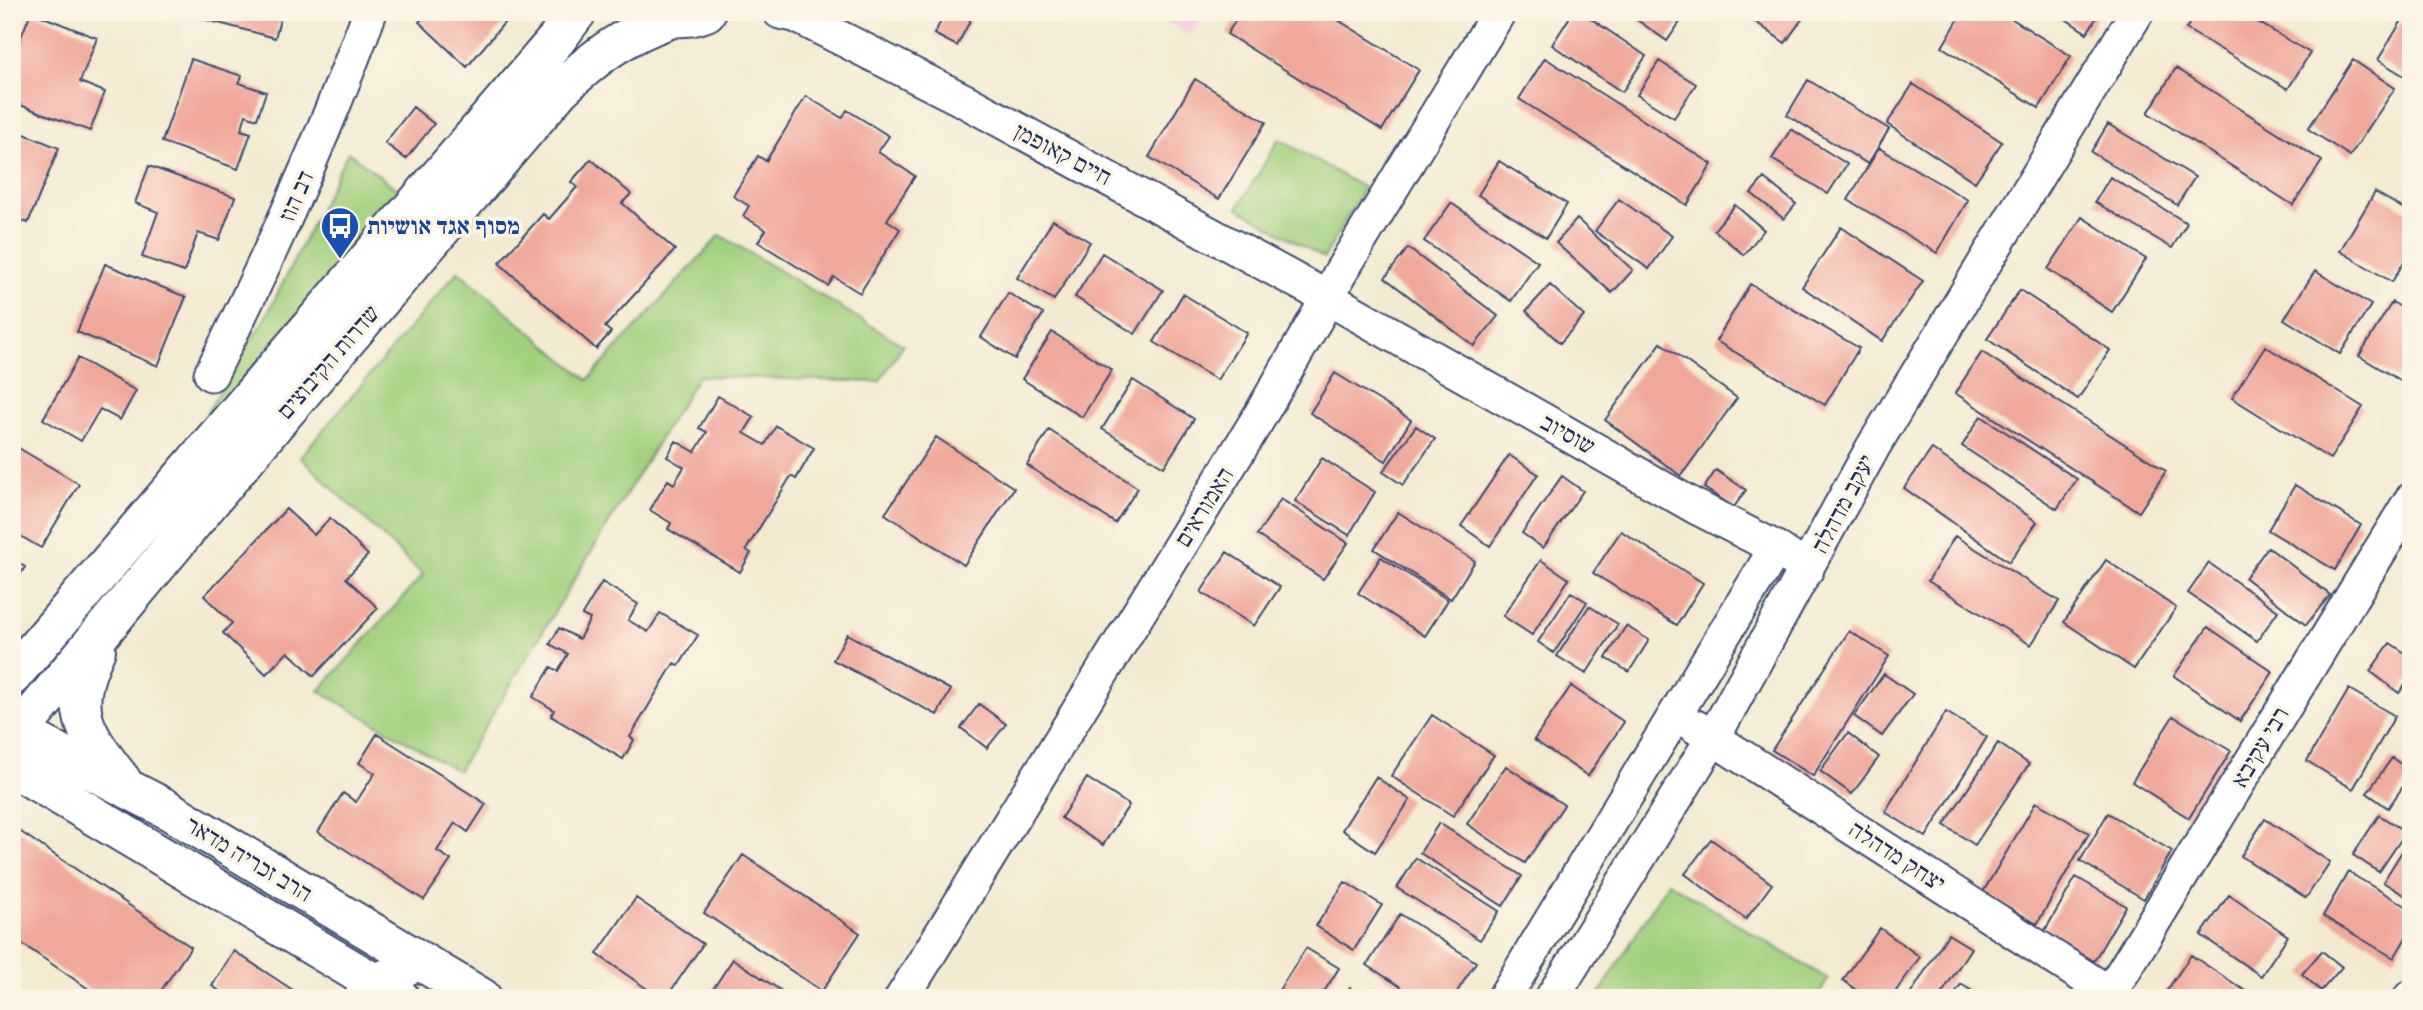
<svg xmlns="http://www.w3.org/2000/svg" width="2423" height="1010" font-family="'IM FELL English','Frank Ruhl Libre',serif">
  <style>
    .built { fill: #f4cfde }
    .green { fill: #a2d07e; stroke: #5e806e; stroke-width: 2 }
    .building { fill: #f0a89c }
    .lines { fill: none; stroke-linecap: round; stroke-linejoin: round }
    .street-casing { stroke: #3b4b6f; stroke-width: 37 }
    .secondary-casing { stroke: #3b4b6f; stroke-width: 42 }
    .street { stroke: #fff; stroke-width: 33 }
    .secondary { stroke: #fff; stroke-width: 38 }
    .labels { text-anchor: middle; stroke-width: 7; stroke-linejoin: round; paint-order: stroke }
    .street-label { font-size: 24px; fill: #1b2f5e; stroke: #fcf5e5 }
    .transit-label { font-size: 24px; font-weight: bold; fill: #164399; stroke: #fcf5e5; text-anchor: start }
  </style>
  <rect width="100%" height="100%" fill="#fcf5e5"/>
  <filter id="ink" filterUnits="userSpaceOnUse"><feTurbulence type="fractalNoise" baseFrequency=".0143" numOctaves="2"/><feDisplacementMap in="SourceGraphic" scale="14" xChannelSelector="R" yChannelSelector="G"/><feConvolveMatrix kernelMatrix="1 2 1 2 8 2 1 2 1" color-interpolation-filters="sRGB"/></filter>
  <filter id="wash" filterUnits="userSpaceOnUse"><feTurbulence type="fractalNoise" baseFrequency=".00686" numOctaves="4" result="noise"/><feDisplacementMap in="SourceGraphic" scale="28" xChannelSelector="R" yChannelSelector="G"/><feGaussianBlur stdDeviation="1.57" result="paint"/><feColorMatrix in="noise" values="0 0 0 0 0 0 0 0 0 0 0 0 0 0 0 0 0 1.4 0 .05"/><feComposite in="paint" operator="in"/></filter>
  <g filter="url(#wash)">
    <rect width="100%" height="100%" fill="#f3ebd1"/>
    <path class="built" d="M1149,12H1205L1191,36Z"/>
    <path class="green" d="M1279,139L1364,188L1324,258L1238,208Z
      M348,152L402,193L188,443L267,315Z
      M720,235L903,345L879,382L698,376L458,771L319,691L423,575L300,457L458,271L588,380Z
      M1668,882L1828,979L1817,998H1597Z"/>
    <g id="blocks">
      <path class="building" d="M31,12L97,38L80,82L105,92L90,131L12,102V60Z
        M201,12H282L275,38L200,18Z
        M428,12H530V14L509,17L467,67L419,22Z
        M946,12H968L973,15L957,46L934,34Z
        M1241,12H1325L1419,70L1382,130L1227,34Z
        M1573,12H1581L1646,56L1622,92L1552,45Z
        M1626,12H1687L1667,41Z
        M1742,12H1807L1785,43Z
        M1963,12H2001L2071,56L2039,108L1942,47Z
        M2055,12H2100L2087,33Z
        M2196,12H2241L2310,53L2288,89L2186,29Z
        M2407,12H2411L2409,79L2378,60Z
        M1545,58L1712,164L1687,205L1519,99Z
        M191,59L242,76L239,83L266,92L257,119L246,115L241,130L251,133L238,169L162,142Z
        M2353,60L2395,88L2350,156L2308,129Z
        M1659,61L1696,84L1674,118L1637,95Z
        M2176,68L2322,161L2293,205L2148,113Z
        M1195,79L1266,122L1219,199L1149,157Z
        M1808,80L1889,129L1868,164L1787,115Z
        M1913,84L2002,142L1975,182L1887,124Z
        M806,96L842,118L847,110L889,136L878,152L915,176L887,220L900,229L860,293L834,277L828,286L758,242L766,230L743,216L749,206L733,196L758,156L766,161Z
        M413,107L434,124L406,159L385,143Z
        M2108,124L2195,177L2177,205L2091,152Z
        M12,129L59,148L28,223L12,217Z
        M1791,129L1847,164L1828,194L1772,159Z
        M1879,148L1968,200L1937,253L1848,200Z
        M591,159L631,194L622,203L675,250L605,327L611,332L596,349L499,263L543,214L549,219L577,187L571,182Z
        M1499,161L1567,204L1546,238L1478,195Z
        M149,166L235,197L219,240L198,233L184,272L142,257L158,212L135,203Z
        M2110,177L2187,223L2172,248L2095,202Z
        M1764,178L1796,204L1784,219L1751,193Z
        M2375,192L2411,213V250L2392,282L2340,251Z
        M1619,199L1672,236L1649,269L1595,231Z
        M1451,203L1538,262L1511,301L1424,241Z
        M1735,205L1764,230L1744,255L1714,230Z
        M2082,217L2146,259L2112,312L2048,269Z
        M1577,219L1633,270L1612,293L1556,243Z
        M1053,220L1090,242L1054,300L1017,278Z
        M1841,227L1923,281L1882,341L1802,287Z
        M1408,248L1498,316L1474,346L1385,278Z
        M1102,253L1163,290L1135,334L1075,297Z
        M105,264L186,297L158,366L77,332Z
        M2315,271L2371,305L2340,354L2284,319Z
        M1750,284L1859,348L1825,405L1716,341Z
        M1550,285L1584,316L1560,343L1526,311Z
        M2020,290L2110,350L2078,399L1987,339Z
        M1008,293L1043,314L1015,359L981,337Z
        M1183,294L1247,333L1217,380L1154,342Z
        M2392,302L2411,313V387L2359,356Z
        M1052,332L1112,370L1082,417L1022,379Z
        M1661,343L1737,398L1681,476L1605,420Z
        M2265,346L2363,407L2330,459L2232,398Z
        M1982,352L2166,471L2139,512L1955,393Z
        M78,358L136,391L120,420L100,409L81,441L43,419Z
        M1335,373L1411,420L1386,461L1310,413Z
        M1133,380L1194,419L1164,467L1102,429Z
        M718,396L754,417L744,433L765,445L776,426L814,448L796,479L791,476L746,550L751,553L740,572L668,529L671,523L650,510L668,480L674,484L684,467L667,457L676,441L695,452L707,432L699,428Z
        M1981,416L2077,479L2057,509L1962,446Z
        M1416,426L1435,439L1403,485L1383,472Z
        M1049,430L1138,488L1115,523L1027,465Z
        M936,437L1014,488L964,565L885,514Z
        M12,444L79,484L41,548L12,531Z
        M1932,449L2037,522L2009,562L1904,488Z
        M1509,455L1538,474L1490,546L1461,526Z
        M1322,458L1375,492L1349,535L1295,501Z
        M1716,470L1746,490L1734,507L1704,488Z
        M1562,476L1583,491L1543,548L1522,533Z
        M2295,485L2361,525L2335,570L2268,530Z
        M1281,499L1348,543L1323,579L1257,535Z
        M286,509L314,535L330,518L368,555L346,578L378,608L314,676L288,652L266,674L223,633L232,623L204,596Z
        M1398,512L1475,561L1451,599L1374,549Z
        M1621,531L1703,583L1677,625L1593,573Z
        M1955,536L2059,601L2031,645L1928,581Z
        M2268,547L2330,595L2306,625L2245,578Z
        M1227,552L1280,587L1254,626L1201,592Z
        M1381,557L1448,600L1425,636L1358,593Z
        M12,559L25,567L12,588Z
        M1541,560L1569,579L1532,635L1503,616Z
        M2106,560L2176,608L2134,669L2064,622Z
        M2209,563L2278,611L2257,641L2188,593Z
        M602,582L638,604L628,620L648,632L660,613L698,635L679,666L674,663L630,737L634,740L623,759L551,716L554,710L533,697L551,667L558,671L568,654L550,644L559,628L579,639L590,619L582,615Z
        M1571,592L1587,602L1554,653L1538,642Z
        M1589,606L1618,624L1586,674L1557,656Z
        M1626,626L1649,640L1629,672L1606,658Z
        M2208,627L2273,672L2240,721L2174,676Z
        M1849,631L1889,656L1813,776L1772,750Z
        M847,634L951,690L937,715L833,660Z
        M2390,643L2411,657V677L2399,693L2370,671Z
        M1884,674L1913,694L1882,736L1854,716Z
        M1571,686L1624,722L1588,776L1534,740Z
        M2349,689L2395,716L2353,789L2307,761Z
        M979,704L1006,724L987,748L961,728Z
        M1946,712L1987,737L1926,837L1885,812Z
        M1432,715L1494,755L1453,816L1391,776Z
        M2173,716L2231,751L2189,818L2132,782Z
        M1848,733L1879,757L1852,794L1820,771Z
        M377,734L486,804L468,832L455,823L437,851L451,860L424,900L318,832L343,793L356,802L375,773L359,763Z
        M1998,743L2029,764L1975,845L1944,825Z
        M2392,758L2411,771V775L2388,808L2367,793Z
        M1506,766L1564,805L1525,863L1467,824Z
        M1376,777L1410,800L1375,852L1342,830Z
        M1087,778L1129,805L1103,845L1061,818Z
        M2036,802L2089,833L2037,924L1983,892Z
        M2108,813L2172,851L2144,899L2080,861Z
        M2379,815L2406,832L2379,872L2353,855Z
        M2265,819L2330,862L2306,898L2241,856Z
        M1439,823L1522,876L1503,906L1420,853Z
        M12,826L191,947L156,998H102L12,937Z
        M2411,837V899L2383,882Z
        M1711,839L1772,884L1746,919L1685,874Z
        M743,855L860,933L822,991L704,913Z
        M1416,858L1499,911L1480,940L1397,888Z
        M2348,872L2411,909V929L2394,958L2323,916Z
        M2076,877L2126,906L2094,961L2044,932Z
        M1345,882L1382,905L1354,950L1316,926Z
        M2229,895L2288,936L2261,976L2201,935Z
        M636,898L703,944L666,998H660L597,954Z
        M1400,914L1476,962L1453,998H1418L1367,965Z
        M1880,928L1920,957L1891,998H1867L1843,980Z
        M1948,934L1971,948L1939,998H1908Z
        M1306,948L1339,968L1320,998H1274Z
        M234,951L270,975L305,998H231L212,986Z
        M2322,951L2342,967L2321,991L2302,974Z
        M2191,955L2256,998H2162Z
        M733,959L792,998H707Z
        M1961,984L1983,998H1952Z
        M1350,988L1366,998H1344Z"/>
    </g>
  </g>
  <g filter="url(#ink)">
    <use href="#blocks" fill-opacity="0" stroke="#3b4b6f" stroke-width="2"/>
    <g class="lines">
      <g class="street-casing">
        <path id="street" d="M780,12L795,15L965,101L1328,298L1694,506L1776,548L1807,569
          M211,374C270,256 324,136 370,12
          M1696,727L2117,998
          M2110,993L2411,500
          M361,998L372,981L422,963
          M902,998L1258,419L1328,298L1339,275L1499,12
          M1504,998L1776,548
          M1552,998L1713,738L1873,447L2137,12
          M2410,998L2411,997"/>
      </g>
      <g class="secondary-casing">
        <path id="secondary" d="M653,12C672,18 687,20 706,12
          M96,650C67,711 84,732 122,781
          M12,676L556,40L577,12
          M12,729L165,808L482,998
          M12,740L273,426L560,90C596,56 625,34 672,18
          M12,767L400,998"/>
      </g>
      <use href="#street" class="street"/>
      <use href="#secondary" class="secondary"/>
    </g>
  </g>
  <defs>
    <g id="bus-pin" transform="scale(2.0125)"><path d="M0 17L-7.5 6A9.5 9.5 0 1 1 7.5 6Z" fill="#1a4fb4" stroke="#fcf5e5"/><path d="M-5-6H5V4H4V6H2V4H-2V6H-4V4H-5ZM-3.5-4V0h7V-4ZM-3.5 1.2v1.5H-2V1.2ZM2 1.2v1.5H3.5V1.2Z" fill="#fff"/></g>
  </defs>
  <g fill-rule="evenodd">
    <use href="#bus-pin" x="340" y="226"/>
  </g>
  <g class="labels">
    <g class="street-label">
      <text transform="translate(1063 154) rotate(28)" y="8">חיים קאופמן</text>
      <text transform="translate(296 196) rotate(-66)" y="8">דב הוז</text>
      <text transform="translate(328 362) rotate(-49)" y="8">שדרות הקיבוצים</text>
      <text transform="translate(1568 434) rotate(29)" y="8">שוסיוב</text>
      <text transform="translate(1843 504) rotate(-62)" y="8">יעקב מדהלה</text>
      <text transform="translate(1204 507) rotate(-58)" y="8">האמוראים</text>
      <text transform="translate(2260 747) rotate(-59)" y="8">רבי עקיבא</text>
      <text transform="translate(1897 856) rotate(33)" y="8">יצחק מדהלה</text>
      <text transform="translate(249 859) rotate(31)" y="8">הרב זכריה מדאר</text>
    </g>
    <g class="transit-label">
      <text x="367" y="234">מסוף אגד אושיות</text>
    </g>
  </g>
  <rect width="2423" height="1010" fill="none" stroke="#fcf5e5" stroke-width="42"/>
</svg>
